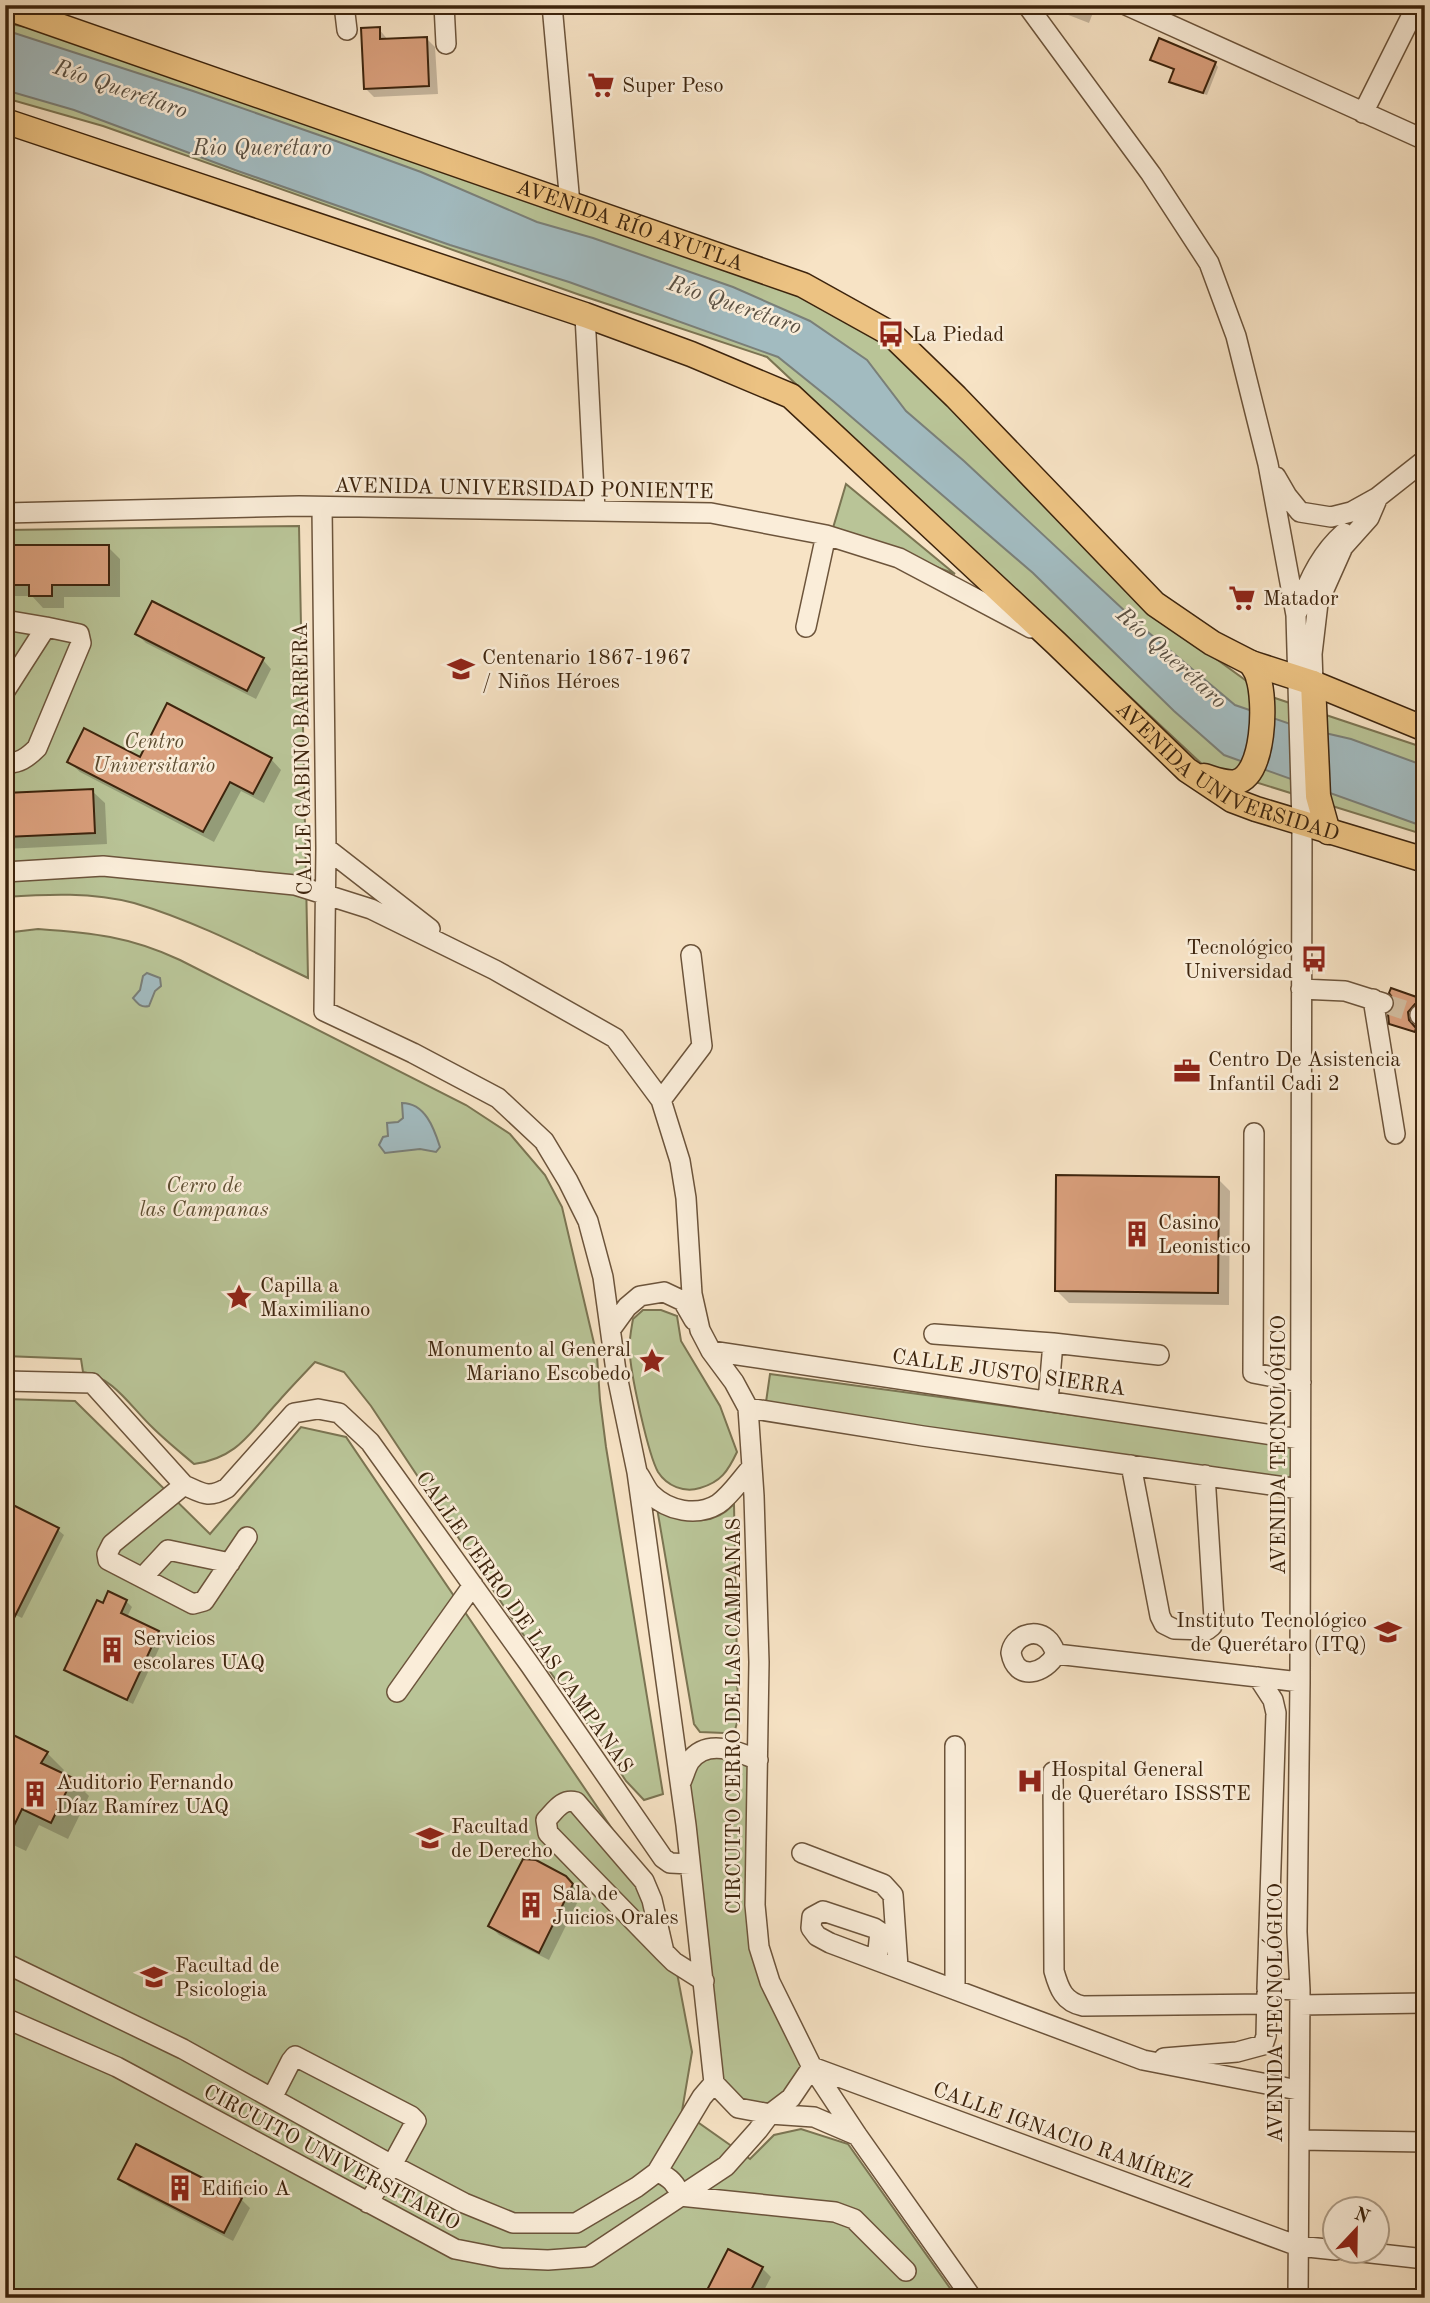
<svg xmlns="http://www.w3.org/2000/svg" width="1430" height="2303" font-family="'Old Standard TT',serif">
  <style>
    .green { fill: #b9c497; stroke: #7b7452; stroke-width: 2 }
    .water { fill: #a2bbc0; stroke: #7a7f78; stroke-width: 2 }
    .shadow { fill: #0003 }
    .building { fill: #d99f7c; stroke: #3d240d; stroke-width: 2 }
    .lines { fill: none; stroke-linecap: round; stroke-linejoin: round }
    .minor-tunnel { stroke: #d2bda0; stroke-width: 19; stroke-dasharray: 19 10; stroke-linecap: butt }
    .minor-casing { stroke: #6c543b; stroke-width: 22 }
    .major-casing { stroke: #3d240d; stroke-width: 27 }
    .minor { stroke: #faedd9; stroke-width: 19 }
    .major { stroke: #ecc282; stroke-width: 24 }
    .labels { text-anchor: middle; stroke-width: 5; stroke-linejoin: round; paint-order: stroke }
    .poi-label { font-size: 21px; fill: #3d240d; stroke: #faedd9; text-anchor: start }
    .street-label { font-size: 21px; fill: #3d240d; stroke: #faedd9 }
    .park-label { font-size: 21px; font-style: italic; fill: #5c4c30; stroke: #faedd9 }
    .water-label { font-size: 23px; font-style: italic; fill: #5b5143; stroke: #faedd9 }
  </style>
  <rect width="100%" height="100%" fill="#f7e3c5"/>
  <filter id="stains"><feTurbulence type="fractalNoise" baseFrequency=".00286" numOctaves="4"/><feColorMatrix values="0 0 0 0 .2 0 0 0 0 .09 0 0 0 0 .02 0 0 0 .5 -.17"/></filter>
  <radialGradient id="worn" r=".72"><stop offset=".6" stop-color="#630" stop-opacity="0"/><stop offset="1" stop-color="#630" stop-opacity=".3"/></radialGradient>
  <path class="green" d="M5,23L47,31L776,280L883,335L1142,605L1266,695L1425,748V835L1204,766L767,357L580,295L103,126L5,98Z
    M846,484L955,574L833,528Z
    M299,526L308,978C252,951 195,921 134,903C92,892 48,894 5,897V530Z
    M38,929C92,933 129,936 180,960L466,1105L510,1134L545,1175L562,1207L597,1356L600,1400L606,1447L663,1794L644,1800L626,1781L602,1744L515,1623L371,1406L344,1372L315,1362C303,1375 290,1388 278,1402C250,1432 238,1458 194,1464C180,1452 165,1440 152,1427C131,1407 113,1377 83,1372L81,1359L5,1356V933Z
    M643,1310H661L677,1316L681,1341L720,1406L737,1452C728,1471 721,1482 700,1488C684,1493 667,1486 658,1472C648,1454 632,1379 630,1356C628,1344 631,1331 633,1319Z
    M770,1374L1295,1445L1290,1480L765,1409Z
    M5,1399L75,1401L210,1534L301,1427L346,1437L653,1889L666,1915L692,2052L682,2111L750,2159L774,2135L801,2129L848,2144L957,2298H5Z
    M734,1504L738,1719L735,1730L724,1733L700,1732L694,1724L657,1508C688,1517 708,1531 734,1504Z
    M707,1749L758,1760L759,1947L812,2067L770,2114L738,2108L714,2083L686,1825L690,1760Z"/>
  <path class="water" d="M5,30L193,91L336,141L421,172L537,222L593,238L733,287L810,321L867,360L906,411L964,461L1142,627L1235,705L1299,727L1351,739L1425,766V827L1224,755L1174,711L1033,573L834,402L778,357L569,282L450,245L235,170L74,110L5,90Z
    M147,973L160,978L161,986L155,991L149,1006C141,1008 138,1004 133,998L140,990L143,976Z
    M402,1103C425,1103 434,1128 440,1147L436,1152L420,1149L385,1153L379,1145L383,1137L388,1136L387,1123L398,1122L403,1118Z"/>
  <path class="shadow" d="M1045,5H1096L1089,23L1053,9L1051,13Z
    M379,29L388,40L426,38L435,47L438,94L374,97L365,88Z
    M1152,59L1215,63L1218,67L1207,95L1174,85L1171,81L1175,71Z
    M5,547H108L120,559V597H64V608H43L32,596H5Z
    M137,634L263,660L271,669L256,699L146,643Z
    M140,759H271L281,770L264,803L241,791L214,842L80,772L69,762Z
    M92,791L105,803L107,844L5,849V795Z
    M1392,991L1425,1002V1006H1417L1410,1015L1411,1024L1418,1031L1417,1034L1391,1023L1397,1001Z
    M1218,1179L1230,1191L1229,1305L1069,1303L1057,1291Z
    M58,1530L64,1535L22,1618L5,1610Z
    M126,1601L132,1607L127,1617L158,1632L164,1638L133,1704L71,1675L66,1669L104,1605Z
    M9,1735L47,1753L64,1770L61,1774L72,1779L89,1796L68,1839L39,1825L26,1851L5,1841Z
    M565,1877L581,1895L549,1960L499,1935L490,1926Z
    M5,2149L15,2158L5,2177Z
    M120,2178L241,2199L250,2208L233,2241L129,2187Z
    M762,2268L771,2277L760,2298H705Z"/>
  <path class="building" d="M380,27V39L427,37L429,86L364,89L361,28Z
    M1159,38L1216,62L1203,93L1169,82L1174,69L1150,60Z
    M5,545H109V585H52V596H29V585H5Z
    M152,601L264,658L247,691L135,634Z
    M167,703L272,758L253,794L230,782L203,832L67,762L84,728L140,757Z
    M93,789L95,833L5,837V793Z
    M1391,988L1425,1000L1424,1004H1415L1408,1012L1409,1020L1416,1028L1415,1032L1389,1024L1388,1014L1394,1007L1395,1001L1389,993Z
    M1056,1175L1219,1177L1218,1293L1055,1291Z
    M5,1501L59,1528L5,1636Z
    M108,1591L127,1600L121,1613L159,1631L127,1700L64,1670L97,1600L103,1603Z
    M5,1731L48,1752L41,1763L73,1778L51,1823L22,1809L5,1844Z
    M523,1859L536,1860L566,1876L573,1884L539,1953L488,1926Z
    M136,2144L242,2198L224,2233L118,2179Z
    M728,2249L763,2267L747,2298H703Z"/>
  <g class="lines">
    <path class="minor-tunnel" d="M1386,1004L1420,1015"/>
    <g class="minor-casing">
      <path id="minor" d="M344,5L347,30
        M444,5L446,44
        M552,5L570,204
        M1027,5L1151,174L1209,263L1236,336L1268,464L1296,615L1302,824L1300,1682L1297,1932L1300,1990L1298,2298
        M1126,5L1425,140
        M1363,113L1417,5
        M585,315L595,510
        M1276,477L1287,496L1300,512L1331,517L1351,512L1378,497
        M322,507L326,848L324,1011L413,1053L498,1098L544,1141L568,1181L588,1221L603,1277L616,1371L637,1472L686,1825L714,2083L738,2108L770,2114L814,2117L856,2135
        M5,513L299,506L711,513L826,535L899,558L1031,628
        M1298,611C1307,582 1320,554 1344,533
        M5,620L46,627
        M806,627L826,535
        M1313,683L1312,654L1318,603L1343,547L1369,518L1378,497L1425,460
        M5,691L46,627L79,634L81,643L37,748C28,757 18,765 5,762
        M326,848L430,929
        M5,872L103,866L295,885L371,909L495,970L615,1038L661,1100L680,1161L686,1198L692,1294L700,1330L711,1351L734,1382L748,1408L754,1496L759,1662L755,1905L759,1947L770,1982L812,2067L857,2135L972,2298
        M1301,989L1345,991L1383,1003
        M1373,999L1395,1134
        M1420,1015L1425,1019
        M661,1100L702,1046L691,955
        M1254,1133L1253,1373L1301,1382
        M611,1329L627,1307L640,1296L664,1292L683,1301L694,1320
        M934,1334L1053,1343L1048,1401
        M1053,1343L1159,1355
        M711,1351L1300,1439
        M5,1381L92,1383L184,1485C202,1493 208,1499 227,1488L294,1413L318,1409L339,1413L370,1442L530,1665L663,1858L670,1863L690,1864
        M748,1408L923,1436L1300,1489
        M1131,1465L1160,1616L1164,1624L1174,1629L1207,1630L1212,1626L1214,1618L1205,1475
        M639,1475C643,1481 646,1489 651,1494C668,1511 697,1517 718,1504C731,1495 741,1479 752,1467
        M184,1485L112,1544L107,1554L108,1560L193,1604L204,1601L247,1537
        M143,1577L168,1550L230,1563
        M1056,1654C1054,1649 1052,1643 1047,1639C1034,1627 1013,1637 1011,1653C1016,1682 1045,1674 1056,1654L1300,1682
        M1258,1677L1273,1700L1276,1713L1267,1989L1300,1990
        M397,1692L473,1585
        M955,1746V1989
        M1053,1772L1054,1971C1059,1989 1064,2002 1083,2006L1268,2004
        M681,1782C684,1776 686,1767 690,1761C707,1738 737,1751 758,1760
        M802,1853L883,1884L893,1895L898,1967
        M664,1952L652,1900L644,1881L576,1802C562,1798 555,1811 546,1820L548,1833L664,1952L674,1962L704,1981
        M877,1959L880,1932L874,1928L823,1911L812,1917L811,1928L817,1936L830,1943L1143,2060L1298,2090
        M5,1963L183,2049L392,2165L464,2203L513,2223H576L637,2187L657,2172L702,2097L714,2083
        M1300,2005L1425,2003
        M5,2018L117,2067L455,2249L501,2258L548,2260L589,2257L726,2166L758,2130L770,2114L791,2098L812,2067
        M1164,2058L1237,2052L1263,2045L1266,2036L1267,1993
        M812,2067L1298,2246L1336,2250
        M272,2098L291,2061L295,2056L411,2116L416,2121L392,2165L368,2203
        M1299,2140L1425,2142
        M657,2172C670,2177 677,2184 680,2196
        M680,2196L835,2212L854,2219L906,2271
        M1344,2250L1425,2259"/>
    </g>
    <g class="major-casing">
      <g id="major">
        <path id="s1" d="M5,7L803,285L891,334L956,397L1155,604L1212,643L1251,663L1313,683L1425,729"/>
        <path id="s2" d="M5,121L585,315L691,354L791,396L1056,643L1187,770L1232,800L1256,809L1425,860"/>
        <path d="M1313,683L1318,796L1328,832"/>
        <path d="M1204,776C1214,779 1225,784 1236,782C1265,775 1266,700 1258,677C1257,672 1253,667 1251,663"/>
      </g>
    </g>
    <use href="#minor" class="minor"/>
    <use href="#major" class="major"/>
  </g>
  <defs>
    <g id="supermarket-bare" transform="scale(2.1)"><path d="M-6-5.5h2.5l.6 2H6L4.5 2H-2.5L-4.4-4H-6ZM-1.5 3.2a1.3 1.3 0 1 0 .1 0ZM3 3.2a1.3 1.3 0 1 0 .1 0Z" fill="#8f2418" stroke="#faedd9" stroke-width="2.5" paint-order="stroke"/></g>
    <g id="bus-bare" transform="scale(2.1)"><path d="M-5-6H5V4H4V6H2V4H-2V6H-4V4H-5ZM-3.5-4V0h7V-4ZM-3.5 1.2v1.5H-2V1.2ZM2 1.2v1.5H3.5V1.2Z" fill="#8f2418" stroke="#faedd9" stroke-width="2.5" paint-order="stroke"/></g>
    <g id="school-bare" transform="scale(2.1)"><path d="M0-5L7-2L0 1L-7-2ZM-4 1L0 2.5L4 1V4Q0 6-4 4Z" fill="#8f2418" stroke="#faedd9" stroke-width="2.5" paint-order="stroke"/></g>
    <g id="office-bare" transform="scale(2.1)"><path d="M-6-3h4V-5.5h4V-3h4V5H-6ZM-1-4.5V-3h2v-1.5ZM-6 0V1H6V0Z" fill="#8f2418" stroke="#faedd9" stroke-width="2.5" paint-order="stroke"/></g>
    <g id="building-bare" transform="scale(2.1)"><path d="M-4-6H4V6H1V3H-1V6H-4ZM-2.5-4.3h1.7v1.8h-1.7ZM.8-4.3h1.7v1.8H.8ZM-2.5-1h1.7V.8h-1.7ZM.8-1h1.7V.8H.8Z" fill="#8f2418" stroke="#faedd9" stroke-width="2.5" paint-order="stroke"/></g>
    <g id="sight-bare" transform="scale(2.1)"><path d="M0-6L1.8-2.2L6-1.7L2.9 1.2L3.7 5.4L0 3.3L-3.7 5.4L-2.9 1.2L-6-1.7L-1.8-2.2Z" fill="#8f2418" stroke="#faedd9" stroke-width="2.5" paint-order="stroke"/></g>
    <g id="university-bare" transform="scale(2.1)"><path d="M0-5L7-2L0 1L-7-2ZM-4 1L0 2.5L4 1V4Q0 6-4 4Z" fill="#8f2418" stroke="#faedd9" stroke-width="2.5" paint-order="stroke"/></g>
    <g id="hospital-bare" transform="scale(2.1)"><path d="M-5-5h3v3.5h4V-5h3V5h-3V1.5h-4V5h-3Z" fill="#8f2418" stroke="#faedd9" stroke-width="2.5" paint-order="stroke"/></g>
  </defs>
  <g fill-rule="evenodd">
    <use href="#supermarket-bare" x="601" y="85"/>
    <use href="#bus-bare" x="891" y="334"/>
    <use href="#supermarket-bare" x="1242" y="598"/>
    <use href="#school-bare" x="461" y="669"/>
    <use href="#bus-bare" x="1314" y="959"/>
    <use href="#office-bare" x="1187" y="1071"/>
    <use href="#building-bare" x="1137" y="1234"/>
    <use href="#sight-bare" x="239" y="1297"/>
    <use href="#sight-bare" x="652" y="1361"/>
    <use href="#university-bare" x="1388" y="1632"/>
    <use href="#building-bare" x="112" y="1650"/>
    <use href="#hospital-bare" x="1030" y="1781"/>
    <use href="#building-bare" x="35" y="1794"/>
    <use href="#school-bare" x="430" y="1838"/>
    <use href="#building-bare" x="531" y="1905"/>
    <use href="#school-bare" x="154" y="1977"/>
    <use href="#building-bare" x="180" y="2188"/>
  </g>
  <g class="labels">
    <g class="poi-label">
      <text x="622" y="92">Super Peso</text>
      <text x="912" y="341">La Piedad</text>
      <text x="1263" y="605">Matador</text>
      <text x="482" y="664">Centenario 1867-1967<tspan x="482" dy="24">/ Niños Héroes</tspan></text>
      <text x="1293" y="954" text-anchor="end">Tecnológico<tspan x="1293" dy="24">Universidad</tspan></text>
      <text x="1208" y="1066">Centro De Asistencia<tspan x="1208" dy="24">Infantil Cadi 2</tspan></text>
      <text x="1158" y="1229">Casino<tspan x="1158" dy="24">Leonistico</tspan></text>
      <text x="260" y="1292">Capilla a<tspan x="260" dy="24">Maximiliano</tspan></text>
      <text x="631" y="1356" text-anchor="end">Monumento al General<tspan x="631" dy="24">Mariano Escobedo</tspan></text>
      <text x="1367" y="1627" text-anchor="end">Instituto Tecnológico<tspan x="1367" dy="24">de Querétaro (ITQ)</tspan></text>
      <text x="133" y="1645">Servicios<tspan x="133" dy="24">escolares UAQ</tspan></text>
      <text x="1051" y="1776">Hospital General<tspan x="1051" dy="24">de Querétaro ISSSTE</tspan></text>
      <text x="56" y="1789">Auditorio Fernando<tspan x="56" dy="24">Díaz Ramírez UAQ</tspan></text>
      <text x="451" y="1833">Facultad<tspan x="451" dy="24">de Derecho</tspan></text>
      <text x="552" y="1900">Sala de<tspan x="552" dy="24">Juicios Orales</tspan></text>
      <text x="175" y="1972">Facultad de<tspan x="175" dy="24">Psicologia</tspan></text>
      <text x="201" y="2195">Edificio A</text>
    </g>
    <g class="street-label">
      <text dy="7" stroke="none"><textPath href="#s1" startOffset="662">AVENIDA RÍO AYUTLA</textPath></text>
      <text transform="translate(524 488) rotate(1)" y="7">AVENIDA UNIVERSIDAD PONIENTE</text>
      <text transform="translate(302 759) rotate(-91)" y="7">CALLE GABINO BARRERA</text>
      <text dy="7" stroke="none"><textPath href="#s2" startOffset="1414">AVENIDA UNIVERSIDAD</textPath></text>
      <text transform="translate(1009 1372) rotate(8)" y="7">CALLE JUSTO SIERRA</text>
      <text transform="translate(1278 1445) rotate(-90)" y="7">AVENIDA TECNOLÓGICO</text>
      <text transform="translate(525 1622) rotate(55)" y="7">CALLE CERRO DE LAS CAMPANAS</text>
      <text transform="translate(733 1716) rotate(-90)" y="7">CIRCUITO CERRO DE LAS CAMPANAS</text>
      <text transform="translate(1275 2013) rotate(-90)" y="7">AVENIDA TECNOLÓGICO</text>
      <text transform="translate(1063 2135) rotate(20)" y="7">CALLE IGNACIO RAMÍREZ</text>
      <text transform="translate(332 2157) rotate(28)" y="7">CIRCUITO UNIVERSITARIO</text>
    </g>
    <g class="park-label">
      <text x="154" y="748">Centro<tspan x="154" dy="24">Universitario</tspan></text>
      <text x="204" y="1192">Cerro de<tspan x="204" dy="24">las Campanas</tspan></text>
    </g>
    <g class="water-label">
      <text transform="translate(121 88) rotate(19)" y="8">Río Querétaro</text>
      <text x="262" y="155">Rio Querétaro</text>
      <text transform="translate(735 304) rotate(19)" y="8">Río Querétaro</text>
      <text transform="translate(1172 657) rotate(42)" y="8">Río Querétaro</text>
    </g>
  </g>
  <rect width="1430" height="2303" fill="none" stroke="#f7e3c5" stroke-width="28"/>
  <rect x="7" y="7" width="1416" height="2289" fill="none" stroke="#3d240d" stroke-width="3.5"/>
  <rect x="14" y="14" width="1402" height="2275" fill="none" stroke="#3d240d" stroke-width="2"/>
  <g transform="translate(1356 2230) rotate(22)"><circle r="33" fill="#faedd9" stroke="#ae9d87" stroke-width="2"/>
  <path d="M0-5L12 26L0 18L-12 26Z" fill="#8f2418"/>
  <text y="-10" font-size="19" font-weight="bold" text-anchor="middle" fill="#3d240d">N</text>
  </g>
  <rect width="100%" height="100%" filter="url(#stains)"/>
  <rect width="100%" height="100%" fill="url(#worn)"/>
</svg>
